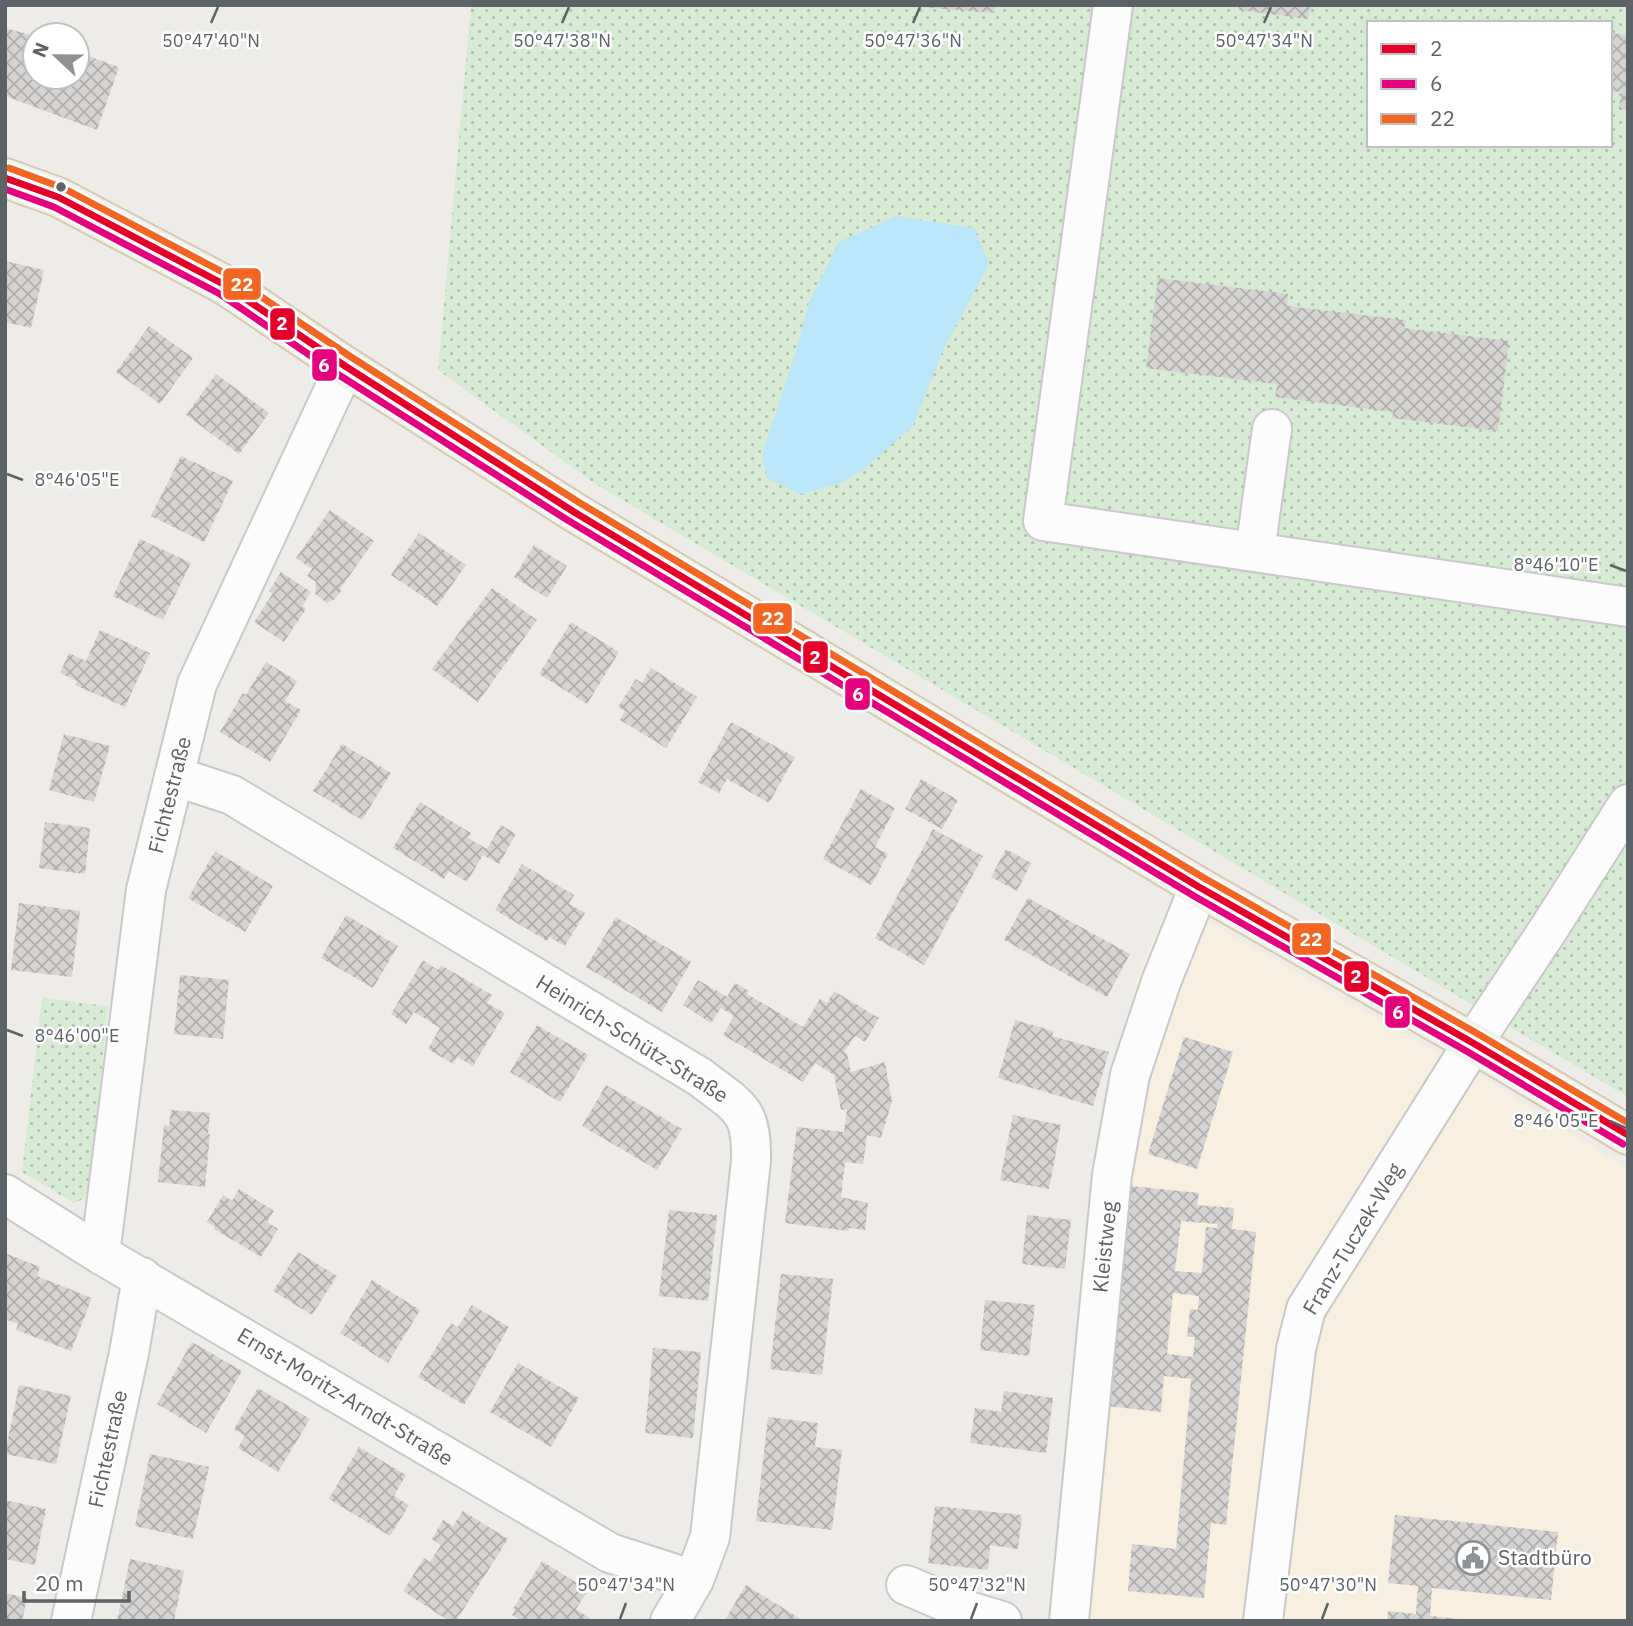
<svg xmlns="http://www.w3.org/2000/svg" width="1633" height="1626" font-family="'IBM Plex Sans',sans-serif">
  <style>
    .commercial { fill: #f7f0e1 }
    .grass { fill: url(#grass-dots); fill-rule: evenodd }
    .water { fill: #bbe5f8 }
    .building { fill: url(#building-cross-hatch); fill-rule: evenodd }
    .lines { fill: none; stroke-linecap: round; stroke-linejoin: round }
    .minor-casing { stroke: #c9c9c9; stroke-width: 42 }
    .major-casing { stroke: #d6cab5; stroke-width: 42 }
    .minor { stroke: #fcfcfc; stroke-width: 38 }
    .major { stroke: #f3f0e8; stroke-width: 38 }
    .bus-1-casing { stroke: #fff; stroke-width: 12 }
    .bus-2-casing { stroke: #fff; stroke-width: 12 }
    .bus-3-casing { stroke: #fff; stroke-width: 12 }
    .bus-1 { stroke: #e4002b; stroke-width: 7 }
    .bus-2 { stroke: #e5007d; stroke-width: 7 }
    .bus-3 { stroke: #f26522; stroke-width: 7 }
    .ticks { fill: none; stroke: #5d6267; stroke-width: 2.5 }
    .bus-dot { fill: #5d6267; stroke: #fff; stroke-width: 2.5 }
    .labels { text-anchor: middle; stroke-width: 5; stroke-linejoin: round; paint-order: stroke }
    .street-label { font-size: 21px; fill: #5d6267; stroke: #fff }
    .poi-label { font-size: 21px; fill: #5d6267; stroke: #fff; text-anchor: start }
    .ticks-label { font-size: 18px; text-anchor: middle; fill: #5d6267; stroke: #fff; stroke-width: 5; stroke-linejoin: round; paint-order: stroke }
    .line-badge { stroke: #fff; stroke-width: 2.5 }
    .badge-label { font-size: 19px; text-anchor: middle; font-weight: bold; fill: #fff }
  </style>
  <defs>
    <pattern id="grass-dots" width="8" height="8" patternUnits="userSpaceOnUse" patternTransform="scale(1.75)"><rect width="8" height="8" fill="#d7ead3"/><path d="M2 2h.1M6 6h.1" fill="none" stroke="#b2c1af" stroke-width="1.8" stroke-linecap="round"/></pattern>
    <pattern id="building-cross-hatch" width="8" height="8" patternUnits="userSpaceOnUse" patternTransform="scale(1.75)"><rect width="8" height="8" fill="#d5d4d2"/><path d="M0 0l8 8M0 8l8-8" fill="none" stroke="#b0afae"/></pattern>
  </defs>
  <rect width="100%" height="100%" fill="#edece8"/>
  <path class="commercial" d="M1171,900L1500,1088L1628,1169V1621H1052L1103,1157L1137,978Z"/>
  <path class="grass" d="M471,5H1628V1097L594,483L438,370ZM1369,23H1610V145H1369Z
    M42,998L108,1006L90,1184L84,1199L74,1203L22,1172Z"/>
  <path class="water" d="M896,216L974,228L989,264L944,348L913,426L864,469L839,484L801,494L767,478L762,455L795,355L809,302L839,242Z"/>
  <path class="building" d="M921,5H995V13L921,7Z
    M1239,5H1310L1308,19L1239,10Z
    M5,28L35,36V77H77V52L119,67L97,130L5,96Z
    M1610,33L1628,35V110L1619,109L1621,92L1610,91Z
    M5,261L44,270L31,328L5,322Z
    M1158,278L1288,294L1287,306L1405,320L1404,328L1509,341L1498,431L1392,418L1393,412L1275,397L1277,384L1146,368Z
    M149,326L193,358L160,404L116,372Z
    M216,374L269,413L239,454L186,415Z
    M181,456L233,481L204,542L151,516Z
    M330,510L374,541L340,589L342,590L335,599L327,603L315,594L316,582L307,576L312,569L296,558Z
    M419,533L466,565L437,606L391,575Z
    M140,539L191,563L163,620L113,596Z
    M534,545L567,566L547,598L514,577Z
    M281,572L311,592L302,607L306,609L284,642L254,622L273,593L269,591Z
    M492,588L537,620L478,702L432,669Z
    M571,622L619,652L587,704L539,674Z
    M100,630L150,653L125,707L75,685L77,681L60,673L69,653L86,661Z
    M266,662L297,681L285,701L301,710L270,762L220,732L243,693L246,695Z
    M651,668L697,697L666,748L620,720L625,711L618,707L636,679L642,683Z
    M731,722L795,757L769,803L727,779L719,793L698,782Z
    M64,734L110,746L94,802L49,790Z
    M342,744L391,773L362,820L313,791Z
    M921,779L958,800L942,829L905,809Z
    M861,789L895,808L875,847L888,854L871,885L823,859Z
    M420,802L471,833L468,838L487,849L501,825L516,834L499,864L483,855L467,882L449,871L444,879L393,848Z
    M45,822L90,828L85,874L39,868Z
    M933,829L983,856L924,965L875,938Z
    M1006,849L1031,863L1017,891L991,877Z
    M215,851L273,886L245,932L188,898Z
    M522,864L574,895L569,904L585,913L565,946L549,937L547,941L495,910Z
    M1028,898L1130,954L1107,997L1004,940Z
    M19,903L80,911L72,977L11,970Z
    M346,915L398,946L373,988L321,958Z
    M616,917L691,962L662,1012L586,967Z
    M423,960L438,970L441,965L492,995L487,1003L505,1013L473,1066L457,1057L453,1064L428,1049L440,1028L414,1012L406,1024L391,1014Z
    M180,975L229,980L223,1039L174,1034Z
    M698,980L727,997L735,983L749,991L747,994L803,1027L820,999L827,1003L834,991L879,1018L865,1042L855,1036L844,1052L847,1054L851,1072L885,1062L892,1101L881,1138L867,1135L863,1164L845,1162L841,1197L868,1203L865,1230L848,1228L849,1231L785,1223L797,1127L844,1132L847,1109L841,1110L834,1075L815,1063L803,1082L723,1035L734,1016L721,1008L711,1023L683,1005Z
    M1015,1020L1053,1031L1052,1036L1109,1052L1093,1106L998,1078Z
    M537,1025L588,1055L560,1102L510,1072Z
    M1184,1037L1233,1052L1197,1169L1148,1154Z
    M606,1085L682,1129L657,1170L582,1126Z
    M171,1110L210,1113L208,1134H210L205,1187L158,1182L164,1125L169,1126Z
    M1013,1115L1061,1125L1049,1189L1000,1180Z
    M1131,1186L1199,1193L1197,1205L1234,1208L1232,1229L1256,1232L1226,1525L1211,1523L1204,1598L1128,1591L1132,1544L1176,1549L1191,1379L1164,1376L1161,1412L1107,1406ZM1181,1221L1217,1224V1228L1206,1227L1202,1273L1175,1271ZM1173,1293L1199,1296L1198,1310L1190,1309L1187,1337H1195L1193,1357L1167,1354Z
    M239,1189L274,1211L267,1222L278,1229L261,1257L214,1229L216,1227L207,1222L223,1195L232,1201Z
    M669,1210L717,1215L708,1301L659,1296Z
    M1027,1215L1071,1220L1065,1269L1022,1264Z
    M298,1252L337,1276L312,1315L273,1291Z
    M5,1253L40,1267L37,1276L92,1298L71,1351L16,1330L18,1324L5,1319Z
    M781,1274L833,1279L822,1375L770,1369Z
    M372,1280L420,1310L388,1363L340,1333Z
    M985,1300L1035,1305L1029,1356L980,1350Z
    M472,1305L509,1327L464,1405L418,1377L451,1323L458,1327Z
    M192,1342L242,1371L206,1433L157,1404Z
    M653,1348L701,1352L693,1438L645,1433Z
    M518,1363L579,1398L551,1447L490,1412Z
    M19,1385L71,1396L56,1464L5,1454Z
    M258,1388L310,1419L278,1472L238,1448L245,1436L234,1429Z
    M1004,1391L1053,1398L1046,1453L970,1443L975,1408L1001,1412Z
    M768,1417L818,1423L815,1447L842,1450L832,1530L756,1521Z
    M359,1447L406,1475L394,1496L409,1505L390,1536L329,1499Z
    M150,1454L209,1467L193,1539L135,1526Z
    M5,1500L46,1509L35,1565L5,1559Z
    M935,1506L1022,1515L1018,1549L990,1545L988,1570L928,1563Z
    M463,1511L508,1539L456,1621H449L403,1591L424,1558L430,1562L441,1545L432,1539L443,1520L453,1526Z
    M1395,1515L1558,1532L1551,1600L1432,1588L1430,1616L1460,1619V1621H1387L1388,1611L1416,1614L1418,1586L1388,1583Z
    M130,1559L184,1571L174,1621H117Z
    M542,1561L588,1590L576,1609L594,1621H521L512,1615L515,1610L513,1609Z
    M746,1585L804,1621H724Z
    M5,1593L27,1598L22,1621H5Z"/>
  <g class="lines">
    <g class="minor-casing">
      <path id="minor" d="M1113,5L1043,521L1628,607
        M1255,552L1272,429
        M174,776L232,795L700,1077C739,1108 752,1107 751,1161L710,1537L694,1580L670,1621
        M5,1194L100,1254L610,1553L694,1580
        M100,1254L146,890L197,684L345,366
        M906,1585L962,1609L1002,1621
        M71,1621L129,1353L142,1277
        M1069,1621L1112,1175L1130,1075L1161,982L1199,887
        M1263,1621L1296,1349L1306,1309L1473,1043L1548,930L1628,804"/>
    </g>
    <g class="major-casing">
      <path id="major" d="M5,178L58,197L225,285L345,366L574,512L1199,887L1473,1043L1628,1135"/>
    </g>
    <use href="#minor" class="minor"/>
    <use href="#major" class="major"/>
    <g class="bus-1-casing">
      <path id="bus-1" d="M5,178L58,197L225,285L345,366L574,512L1199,887L1473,1043L1628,1135"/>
    </g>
    <g class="bus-2-casing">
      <path id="bus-2" d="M5,189L54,207L220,294L339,375L569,521L1194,896L1468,1052L1623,1144"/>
    </g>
    <g class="bus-3-casing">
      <path id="bus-3" d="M9,168L63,188L230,276L351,357L580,503L1204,878L1478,1034L1628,1123"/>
    </g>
    <use href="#bus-1" class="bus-1"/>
    <use href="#bus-2" class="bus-2"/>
    <use href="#bus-3" class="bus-3"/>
  </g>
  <path class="ticks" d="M211,23L218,7M562,23L569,7M913,23L920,7M1264,23L1271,7M7,474L23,480M1610,565L1626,571M7,1030L23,1036M1610,1121L1626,1128M620,1619L626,1603M971,1619L977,1603M1322,1619L1328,1603"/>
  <defs>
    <g id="civic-ring" transform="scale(1.75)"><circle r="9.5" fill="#fff" stroke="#8f9294" stroke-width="1.5"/><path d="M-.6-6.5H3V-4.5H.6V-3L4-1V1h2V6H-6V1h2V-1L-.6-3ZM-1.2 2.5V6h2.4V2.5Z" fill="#8f9294"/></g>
  </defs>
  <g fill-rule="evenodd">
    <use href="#civic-ring" x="1473" y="1558"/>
  </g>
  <circle class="bus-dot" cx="61" cy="187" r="6"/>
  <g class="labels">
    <g class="street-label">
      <text transform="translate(170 795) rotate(-76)" y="7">Fichtestraße</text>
      <text transform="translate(632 1039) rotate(32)" y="7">Heinrich-Schütz-Straße</text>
      <text transform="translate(1353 1239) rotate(-59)" y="7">Franz-Tuczek-Weg</text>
      <text transform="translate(1105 1247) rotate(-84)" y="7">Kleistweg</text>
      <text transform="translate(345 1397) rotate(31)" y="7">Ernst-Moritz-Arndt-Straße</text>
      <text transform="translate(108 1449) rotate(-78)" y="7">Fichtestraße</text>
    </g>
    <g class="poi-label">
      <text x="1498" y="1565">Stadtbüro</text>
    </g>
  </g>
  <g class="ticks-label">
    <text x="211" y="47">50°47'40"N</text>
    <text x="562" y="47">50°47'38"N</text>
    <text x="913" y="47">50°47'36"N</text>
    <text x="1264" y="47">50°47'34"N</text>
    <text x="77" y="486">8°46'05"E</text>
    <text x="1556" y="571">8°46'10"E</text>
    <text x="77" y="1042">8°46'00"E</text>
    <text x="1556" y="1127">8°46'05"E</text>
    <text x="626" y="1591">50°47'34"N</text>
    <text x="977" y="1591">50°47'32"N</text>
    <text x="1328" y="1591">50°47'30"N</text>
  </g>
  <g class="line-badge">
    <rect x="222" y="267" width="40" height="34" rx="7" fill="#f26522"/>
    <rect x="269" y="307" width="27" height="34" rx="7" fill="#e4002b"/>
    <rect x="311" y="348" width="27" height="34" rx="7" fill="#e5007d"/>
    <rect x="752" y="602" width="41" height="33" rx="7" fill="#f26522"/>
    <rect x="802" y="640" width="27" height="34" rx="7" fill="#e4002b"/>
    <rect x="844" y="677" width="27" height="34" rx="7" fill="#e5007d"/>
    <rect x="1291" y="922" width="41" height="34" rx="7" fill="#f26522"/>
    <rect x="1343" y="960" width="27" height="33" rx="7" fill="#e4002b"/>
    <rect x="1384" y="995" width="27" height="34" rx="7" fill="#e5007d"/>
  </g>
  <g class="badge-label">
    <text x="242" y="291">22</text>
    <text x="282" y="330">2</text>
    <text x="324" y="372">6</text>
    <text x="773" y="625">22</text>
    <text x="815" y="664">2</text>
    <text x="858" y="701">6</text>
    <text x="1311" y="946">22</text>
    <text x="1356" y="983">2</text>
    <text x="1398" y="1019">6</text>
  </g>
  <rect width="1633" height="1626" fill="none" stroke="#5d6267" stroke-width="14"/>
  <rect x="1367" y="21" width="245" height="126" fill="#ffffff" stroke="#bec0c2" stroke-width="2"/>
  <rect x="1381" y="44" width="35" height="10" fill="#e4002b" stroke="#bec0c2" stroke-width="2"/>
  <text x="1430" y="56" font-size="21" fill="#5d6267">2</text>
  <rect x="1381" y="79" width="35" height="10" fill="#e5007d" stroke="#bec0c2" stroke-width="2"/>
  <text x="1430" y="91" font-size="21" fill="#5d6267">6</text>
  <rect x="1381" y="114" width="35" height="10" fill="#f26522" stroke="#bec0c2" stroke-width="2"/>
  <text x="1430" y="126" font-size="21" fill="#5d6267">22</text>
  <g transform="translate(56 56) rotate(292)"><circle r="33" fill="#ffffff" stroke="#bec0c2" stroke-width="2"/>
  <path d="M0-5L12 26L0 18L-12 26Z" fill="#8f9294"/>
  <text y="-10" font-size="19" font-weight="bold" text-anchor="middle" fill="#5d6267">N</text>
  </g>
  <path d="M24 1591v10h105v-10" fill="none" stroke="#5d6267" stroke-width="3.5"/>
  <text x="35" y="1591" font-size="21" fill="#5d6267" stroke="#ffffff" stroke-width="5" paint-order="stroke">20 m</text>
</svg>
